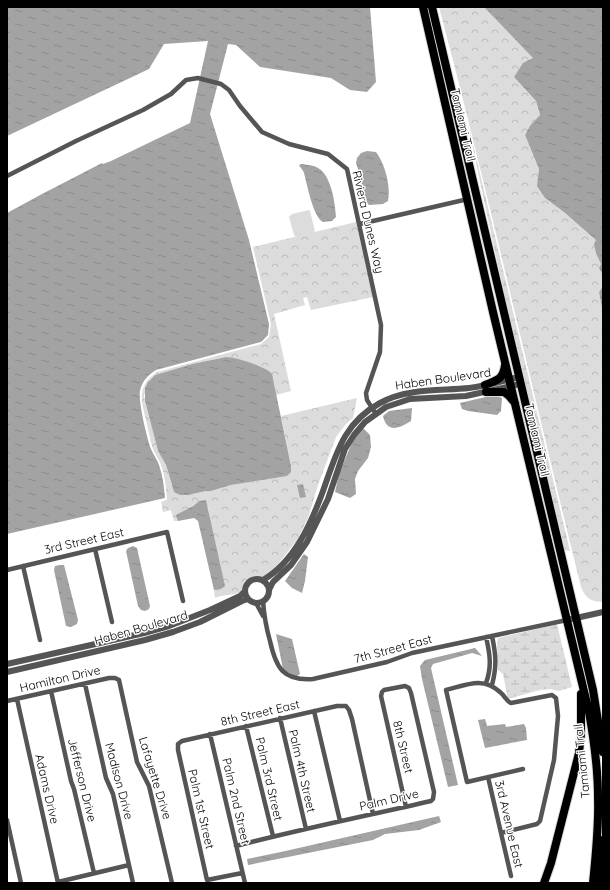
<svg xmlns="http://www.w3.org/2000/svg" width="610" height="890" font-family="Quicksand,sans-serif">
  <style>
    .green { fill: #dcdcdc }
    .forest { fill: url(#forest-crowns) }
    .wetland { fill: url(#wetland-marsh) }
    .water { fill: url(#water-ripples) }
    .lines { fill: none; stroke-linecap: round; stroke-linejoin: round }
    .trunk-casing { stroke: #dbdbdb; stroke-width: 10 }
    .minor { stroke: #555; stroke-width: 4.5 }
    .tertiary { stroke: #555; stroke-width: 6 }
    .trunk { stroke: #000; stroke-width: 8 }
    .labels { text-anchor: middle; stroke-width: 3; stroke-linejoin: round; paint-order: stroke }
    .street-label { font-size: 12px; fill: #000; stroke: #fff }
  </style>
  <defs>
    <pattern id="forest-crowns" width="20" height="18" patternUnits="userSpaceOnUse"><rect width="20" height="18" fill="#dcdcdc"/><path d="M2 6a3 3 0 1 1 6 0M12 15a3 3 0 1 1 6 0" fill="none" stroke="#bbb"/></pattern>
    <pattern id="wetland-marsh" width="20" height="14" patternUnits="userSpaceOnUse"><rect width="20" height="14" fill="#dcdcdc"/><path d="M1 5h8M5 5V1M11 12h8M15 12V8" fill="none" stroke="#bbb"/></pattern>
    <pattern id="water-ripples" width="26" height="14" patternUnits="userSpaceOnUse"><rect width="26" height="14" fill="#a3a3a3"/><path d="M2 4q2-2 4 0t4 0M15 11q2-2 4 0t4 0" fill="none" stroke="#8b8b8b"/></pattern>
  </defs>
  <rect width="100%" height="100%" fill="#fff"/>
  <path class="green" d="M309,210L310,211L315,231L313,233L296,237L294,235L289,217L292,214Z"/>
  <path class="forest" d="M439,7H484L534,58L514,77L536,101L540,116L525,135L539,169L538,186L545,198L566,214L597,240L603,272V286L599,292L603,314V602C592,602 585,598 581,587C533,394 490,199 439,7Z
    M356,222L373,297L311,310L307,297L303,298L305,305L274,314L291,391L276,395L274,383L262,367L226,357L192,364L155,375L148,382L144,396L145,401L158,451L166,465L172,486L180,495H188L206,491H211L231,485L287,475L291,466L281,416L357,398L353,418L346,424L336,437L318,485L308,518L297,540L270,574L263,578C244,571 247,588 240,592C233,596 223,594 215,598L214,590L216,589L212,531L208,507L199,501L188,509L177,515L178,521H174L171,510L163,512L161,502L166,500L167,499C166,487 165,476 161,465C159,459 155,454 153,449C150,441 149,432 147,424C142,403 135,387 157,372L261,344L269,337L271,324L253,247Z"/>
  <path class="wetland" d="M467,119L570,551L565,550C530,407 496,263 467,119Z
    M557,624L572,687L559,691L550,689L540,690L508,699L503,674L498,670L497,645L498,638Z"/>
  <path class="water" d="M7,7H370L376,82L367,92L350,90L331,78L260,67L236,45L228,44L210,114L249,240L269,324L268,335L261,342L156,370C148,375 142,381 140,391C138,400 147,439 151,449C153,454 157,459 159,465C163,476 164,487 165,498L7,534V213L42,194L102,163L103,164L111,161L190,123L208,41L164,44L149,69L7,136Z
    M484,7H603V275L599,268L601,264L596,253L594,244L596,240L565,213L545,198L537,186L539,169L525,135L530,126L540,115L536,101L514,77L523,63L533,58Z
    M367,151L376,152C385,164 391,186 388,201L383,204L369,205L365,201L360,175L356,163L357,158L361,153Z
    M302,164C307,165 314,165 318,168C331,175 335,202 336,217L332,221L323,222C313,217 307,184 304,173C303,170 300,167 299,165Z
    M603,286V314L599,292Z
    M226,357C236,357 267,367 272,374L291,466V472L287,476L231,485L211,491H206L188,495H180L174,492L166,465L158,451L145,401V388L148,382L155,375L192,364Z
    M494,395L502,398L501,411L497,415L468,411L462,409L460,403Z
    M412,408L411,421C400,428 387,434 383,416L389,411Z
    M363,428L370,435L371,447L368,458L358,471L355,479L356,494L350,498L335,492L339,474L353,440Z
    M303,484L306,497L300,498L297,485Z
    M206,500L225,586L221,589L214,590L198,521L194,518L178,521L176,515L193,506L199,501Z
    M133,546L137,548L150,606L149,609L145,611L141,610L138,606L126,551L128,548Z
    M304,554L308,557L305,581L302,593L292,588L285,581Z
    M60,565H64L78,620L77,624L71,627L66,626L54,570L55,566Z
    M276,634L292,639L300,674L297,676H293L283,669Z
    M475,648L482,656L472,653L433,664L431,668L458,785L448,787L422,679L420,666L425,660Z
    M485,719L487,726L505,724L506,727L524,724L526,728L527,740L485,748L478,720Z
    M439,816L441,822L419,830L385,834L373,840L248,865L247,859L281,852Z"/>
  <g class="lines">
    <g class="trunk-casing">
      <path id="trunk" d="M423,7L493,312L589,712C594,740 598,768 598,797C599,826 596,854 593,883
        M432,7L593,690L603,752
        M485,385C497,380 503,380 505,365
        M486,392H504L509,396L515,403
        M544,883L551,863L579,753L581,734V694
        M599,883L603,840"/>
    </g>
    <path class="minor" d="M7,176L76,141L143,110L171,94L186,80L198,78L221,84L229,90L240,106L262,132L289,144L328,154L347,169L381,325L380,352L366,393L367,400L376,414
      M360,224L468,199
      M95,549L112,622
      M23,566L40,640
      M7,570L167,532L183,601
      M263,601C264,615 266,627 270,641C276,668 283,681 313,679L387,662L412,653L567,620
      M256,603L263,616
      M492,636C496,655 497,666 492,685
      M486,683C492,667 490,654 486,637
      M85,684L106,778L113,794L133,883
      M51,691L71,781L74,789L94,873
      M17,699L58,883
      M7,701L109,678H115L119,680L137,762L149,786L172,883
      M314,711L340,821
      M280,718L306,829
      M246,726L273,836
      M210,734L245,883
      M488,777L511,876
      M7,820L21,883
      M501,833L537,824L540,821L554,760L558,716L556,698L552,695L511,703C506,701 505,696 500,692C483,676 466,685 446,690L467,782L523,769
      M236,846C301,829 366,816 431,801L433,799L434,792L411,693L409,688L405,686L384,690L382,692L381,696L406,807
      M242,873L207,880L178,750V744L182,741L337,706H346L349,710L352,719L373,814
      M58,882L129,865"/>
    <path class="tertiary" d="M245 591a12 12 0 1 1 24 0a12 12 0 1 1-24 0Z
      M263,580C294,562 311,524 323,491C336,455 343,423 380,403C407,388 439,391 469,388C486,386 502,381 519,377
      M269,590L273,582L291,565L307,542L328,499L345,449L354,435L365,422L386,407L410,399L466,396L520,384
      M567,620L603,612
      M7,664L144,633L169,626L210,610L240,596L245,591
      M7,672L145,640L173,632L200,622L242,601L248,599"/>
    <use href="#trunk" class="trunk"/>
  </g>
  <g class="labels">
    <g class="street-label">
      <text transform="translate(463 125) rotate(77)" y="4">Tamiami Trail</text>
      <text transform="translate(368 222) rotate(77)" y="4">Riviera Dunes Way</text>
      <text transform="translate(443 379) rotate(-8)" y="4">Haben Boulevard</text>
      <text transform="translate(537 440) rotate(77)" y="4">Tamiami Trail</text>
      <text transform="translate(84 541) rotate(-13)" y="4">3rd Street East</text>
      <text transform="translate(141 628) rotate(-16)" y="4">Haben Boulevard</text>
      <text transform="translate(393 649) rotate(-15)" y="4">7th Street East</text>
      <text transform="translate(60 679) rotate(-13)" y="4">Hamilton Drive</text>
      <text transform="translate(260 713) rotate(-13)" y="4">8th Street East</text>
      <text transform="translate(403 747) rotate(77)" y="4">8th Street</text>
      <text transform="translate(582 761) rotate(-96)" y="4">Tamiami Trail</text>
      <text transform="translate(302 771) rotate(77)" y="4">Palm 4th Street</text>
      <text transform="translate(155 778) rotate(73)" y="4">Lafayette Drive</text>
      <text transform="translate(269 779) rotate(77)" y="4">Palm 3rd Street</text>
      <text transform="translate(82 780) rotate(76)" y="4">Jefferson Drive</text>
      <text transform="translate(119 781) rotate(75)" y="4">Madison Drive</text>
      <text transform="translate(47 789) rotate(77)" y="4">Adams Drive</text>
      <text transform="translate(389 800) rotate(-13)" y="4">Palm Drive</text>
      <text transform="translate(236 801) rotate(77)" y="4">Palm 2nd Street</text>
      <text transform="translate(201 809) rotate(77)" y="4">Palm 1st Street</text>
      <text transform="translate(509 824) rotate(77)" y="4">3rd Avenue East</text>
    </g>
  </g>
  <rect width="610" height="890" fill="none" stroke="#000000" stroke-width="16"/>
</svg>
